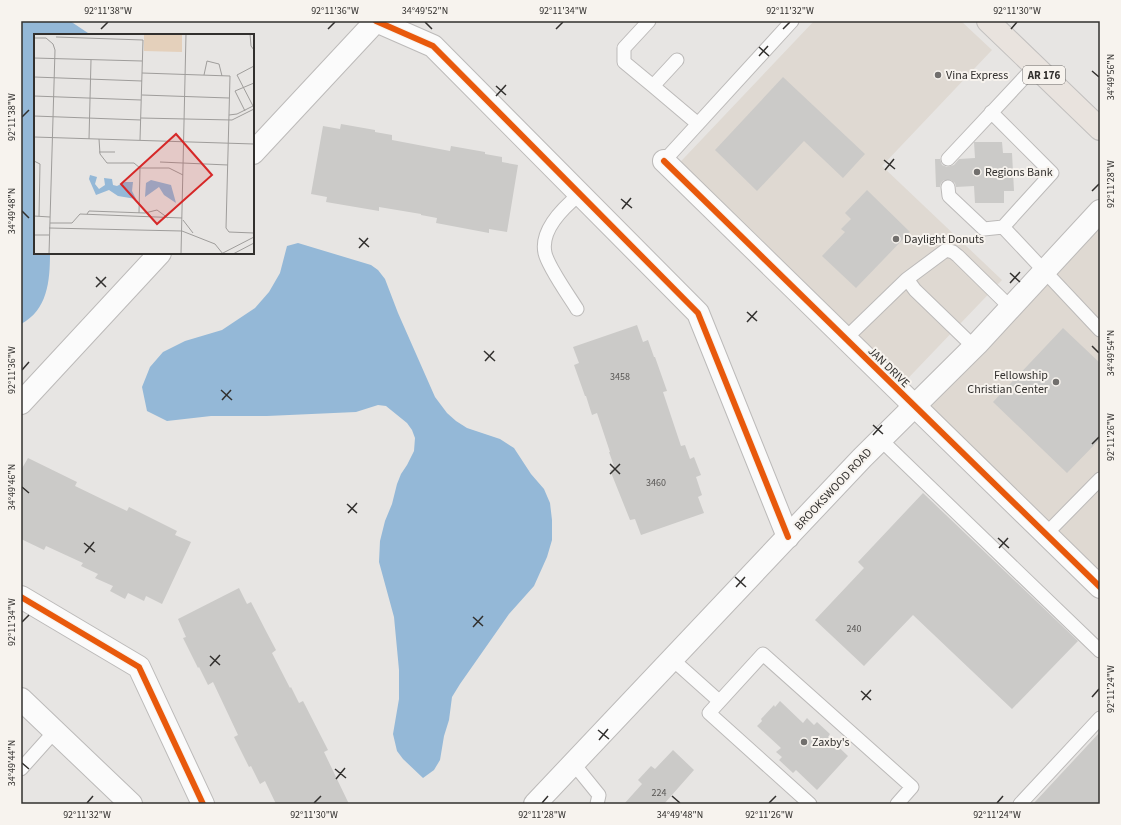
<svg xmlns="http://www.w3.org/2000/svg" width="1121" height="825" font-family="'Source Sans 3',sans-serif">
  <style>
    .built { fill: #dfd9d2 }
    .water { fill: #94b8d7 }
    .building { fill: #cbcac8 }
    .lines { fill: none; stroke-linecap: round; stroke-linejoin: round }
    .service-casing { stroke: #bcbab9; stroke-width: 15 }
    .minor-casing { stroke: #bcbab9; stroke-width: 24 }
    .secondary-casing { stroke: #bcbab9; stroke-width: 24 }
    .primary-casing { stroke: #c2c0bf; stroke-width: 24 }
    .service { stroke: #fbfbfb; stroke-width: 13 }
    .minor { stroke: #fbfbfb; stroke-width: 22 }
    .secondary { stroke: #fbfbfb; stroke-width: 22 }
    .primary { stroke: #e9e3de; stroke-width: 22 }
    .cycleway-casing { stroke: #f7f3ee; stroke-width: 8 }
    .cycleway { stroke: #e8590c; stroke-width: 6 }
    .ticks { fill: none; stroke: #32302e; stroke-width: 1.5 }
    .poi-dot { fill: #716f6d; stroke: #f7f3ee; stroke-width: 1.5 }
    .labels { text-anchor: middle; stroke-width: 4; stroke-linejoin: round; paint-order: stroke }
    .number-label { font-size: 10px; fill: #585654 }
    .shield { fill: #f7f3ee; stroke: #6d6a68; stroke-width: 1 }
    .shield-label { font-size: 11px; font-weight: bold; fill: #32302e }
    .poi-label { font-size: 12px; fill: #32302e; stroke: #f7f3ee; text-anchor: start }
    .street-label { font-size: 12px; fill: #32302e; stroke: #f7f3ee }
    .inset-road { fill: none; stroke: #9f9d9b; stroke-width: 1 }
    .view { fill: #d62828; fill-opacity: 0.15; stroke: #d62828; stroke-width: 2 }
    .inset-edge { fill: none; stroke: #32302e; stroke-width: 2 }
    .neatline { fill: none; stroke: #32302e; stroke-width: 1.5 }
    .ticks-label { font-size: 10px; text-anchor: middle; fill: #32302e }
  </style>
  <rect width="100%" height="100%" fill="#e7e5e3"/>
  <path class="built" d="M814,21H961L992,50L882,166L1002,280L894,393L666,177Z
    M1100,210V596L906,413Z"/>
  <path class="water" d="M21,21H70L91,35H35V253H50C50,280 48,310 21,324Z
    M298,243L371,265L378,270L385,279L398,313L435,397L447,413L456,421L467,428L500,439L514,448L531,474L544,489L550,503L552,520V540L547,557L534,586L509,614L460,684L452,697L449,720L444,736L440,760L434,770L423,778L403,759L397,751L393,734L399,699V670L394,617L379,562L380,541L385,521L392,504L397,484L401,474L407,465L414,451L415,438L412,430L407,423L386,406L378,405L356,412L267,416H211L167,421L147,411L142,387L150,367L163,352L185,341L222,330L255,308L269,292L280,273L287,246Z"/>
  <path class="building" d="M783,77L865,154L843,178L804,141L757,191L715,150Z
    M341,124L375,130V132L392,135V140L450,151L451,146L485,152V154L502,157V162L518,165L507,232L489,229V233L436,223L437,218L421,215V214L379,207V211L326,202L327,197L311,194L323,126L340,129Z
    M974,142H1002L1003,153H1012L1014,191H1004V203H975L974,186L956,187L955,183L951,180H944L941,183L940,187H936L935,159H940L942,165L947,167L954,165L959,159L975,158Z
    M867,190L910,232L856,288L822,256L845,232L841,229L851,219L845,213Z
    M637,325L643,342L648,340L654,357H655L667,391L663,392L681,446L685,445L690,459L694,457L701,475L696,477L702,495L698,497L704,513L641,535L635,519L630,520L610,470L615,469L609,452H610L597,413L592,415L586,396H585L574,365L579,363L573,347Z
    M1063,328L1100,363V439L1067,473L993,402Z
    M28,458L77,482L75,486L106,501L127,511L129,507L177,531L175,535L191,542L162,604L146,596L144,601L128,593L125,599L110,591L113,586L95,578L98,574L81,566L83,563L46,546L44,550L21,539V470Z
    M923,493L1078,641L1012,709L913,615L864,666L815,620L864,568L858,562Z
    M239,588L247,604L251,602L267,633L276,650L272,653L290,688L291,687L299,703L303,701L328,750L324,752L349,804H276L265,781L260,784L251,766L249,767L234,737L238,735L213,682L208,685L199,667L198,668L183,638L186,637L178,619Z
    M780,701L803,723L807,718L814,725L817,722L830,734L828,737L848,756L817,790L796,770L793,773L779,760L782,757L776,752L781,748L757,726L762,721L761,719L774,705L775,707Z
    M1100,732V804H1033Z
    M673,750L694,770L664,804H624L642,784L638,780L651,766L655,769Z"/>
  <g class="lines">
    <g class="service-casing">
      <path id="service" d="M649,21L624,48V62L653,86L698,124
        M653,86L677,60
        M948,159L1035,66
        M664,161L792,21
        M948,187L949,196L984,229L1003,227L1052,173L991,112
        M1003,227L1100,330
        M577,309C569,296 548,267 545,253C540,230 564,207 580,194
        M845,339L907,279
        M974,347L915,290L907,279L946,250L953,252L958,256L1011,308
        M880,439L1100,651
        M1045,535L1100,479
        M672,659L719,701
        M573,763L599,795L597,804
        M21,769L55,731
        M810,804L709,713L763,654L912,787L897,804
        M1020,804L1100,718"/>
    </g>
    <g class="minor-casing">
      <path id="minor" d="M376,21L433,46L698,313L788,537
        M253,153L376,21
        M664,161L1100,587
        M21,403L160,253
        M21,597L139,667L203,804
        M21,699L131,804"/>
    </g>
    <g class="secondary-casing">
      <path id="secondary" d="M535,804L862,458L977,344L1100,211"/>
    </g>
    <g class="primary-casing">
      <path id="primary" d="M988,21L1100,129"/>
    </g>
    <use href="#service" class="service"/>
    <use href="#minor" class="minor"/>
    <use href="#secondary" class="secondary"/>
    <use href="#primary" class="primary"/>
    <g class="cycleway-casing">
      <path id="cycleway" d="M376,21L433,46L698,313L788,537
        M664,161L1100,587
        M21,597L139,667L203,804"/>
    </g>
    <use href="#cycleway" class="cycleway"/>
  </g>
  <path class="ticks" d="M425,22L432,29M101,29L108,22M328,29L335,22M556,29L563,22M783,29L790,22M1011,29L1017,22M759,47L769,56M759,56L768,46M1092,71L1099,77M496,86L506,95M496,96L506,85M22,117L29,110M884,160L895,169M885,170L894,159M1092,191L1099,184M621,199L632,208M622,209L631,198M22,211L29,218M359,238L369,247M359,248L368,238M1010,273L1020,282M96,277L106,287M1010,283L1020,272M96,287L106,277M747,312L757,321M747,322L757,311M1092,346L1099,353M484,351L495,361M485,361L494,351M22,370L29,362M221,390L232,400M222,400L231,390M873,425L883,434M873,435L882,425M1092,444L1099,437M610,464L620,474M610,474L620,464M22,487L29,493M347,504L357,513M348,513L357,503M998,538L1009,548M84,543L95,552M999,548L1008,538M85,553L94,542M735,577L746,587M736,587L745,577M473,617L483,626M22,622L29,615M473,627L483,616M210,656L220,665M210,666L220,655M861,691L871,700M1092,697L1099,689M862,700L871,690M598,730L609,739M599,740L608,729M22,763L29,769M335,769L346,778M336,779L345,768M672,796L680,803M87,803L93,796M314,803L321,796M542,803L548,796M769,803L776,796M997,803L1003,796"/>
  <g class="poi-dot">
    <circle cx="938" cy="75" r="4"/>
    <circle cx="977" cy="172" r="4"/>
    <circle cx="896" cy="239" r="4"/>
    <circle cx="1056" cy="382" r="4"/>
    <circle cx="804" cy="742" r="4"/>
  </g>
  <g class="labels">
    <g class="number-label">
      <text x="620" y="380">3458</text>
      <text x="656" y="486">3460</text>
      <text x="854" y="632">240</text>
      <text x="659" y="796">224</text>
    </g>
    <rect class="shield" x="1023" y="66" width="42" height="18" rx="3"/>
    <g class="shield-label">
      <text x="1044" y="79">AR 176</text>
    </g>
    <g class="poi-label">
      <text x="946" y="79">Vina Express</text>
      <text x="985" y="176">Regions Bank</text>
      <text x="904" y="243">Daylight Donuts</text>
      <text x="1048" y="379" text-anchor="end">Fellowship<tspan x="1048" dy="14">Christian Center</tspan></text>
      <text x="812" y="746">Zaxby's</text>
    </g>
    <g class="street-label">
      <text transform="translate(889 367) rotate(44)" y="4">JAN DRIVE</text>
      <text transform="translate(833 489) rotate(-47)" y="4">BROOKSWOOD ROAD</text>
    </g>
  </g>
  <g transform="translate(34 34)">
    <rect width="220" height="220" fill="#e7e5e3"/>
    <path d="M110,0H148V18L110,17Z" fill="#e4d0bb"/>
    <path d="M56,141L63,143L61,150L65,155L71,151L70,144L78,145L79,151L83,152L91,148H99L98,157L102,165L84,162L75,156L62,161L55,145ZM117,146L137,151L142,169L130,161L125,153L111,163L112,149Z" fill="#94b8d7"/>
    <path class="inset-road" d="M216,0L217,12L220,16M22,3L109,6L106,106M0,4H12L19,10M0,24L108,27M108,39L196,42L192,194L195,198L220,199M170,41L173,27L185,30L188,42M0,43L108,47M108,61L195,64M0,62L107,66M211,77L201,57L220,49M195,81L203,80L219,72L203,41L220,32M0,82L107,86M107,84L198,86L220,75M0,103L220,110M55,105L57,26M65,105L66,120L73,129H100L106,134H135L149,141M65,118H81M0,127L6,130L5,182M126,128L194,131M105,179L106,134M53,180L55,177L111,179L123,176L134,184M0,182L16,183M149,186L159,199M16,189H38L46,180L148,184M15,194L148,197M148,197L181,210L189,220M0,201H15M15,220L21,16L19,10M147,220L152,0M187,220L220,203M199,220L220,209"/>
    <path class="view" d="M142,100L178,141L123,190L87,150Z"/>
    <rect width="220" height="220" class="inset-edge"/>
  </g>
  <rect width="1121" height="825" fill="none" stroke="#f7f3ee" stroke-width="44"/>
  <rect x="22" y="22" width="1077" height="781" class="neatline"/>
  <g class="ticks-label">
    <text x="108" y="14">92°11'38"W</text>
    <text x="335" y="14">92°11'36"W</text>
    <text x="425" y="14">34°49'52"N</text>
    <text x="563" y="14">92°11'34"W</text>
    <text x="790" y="14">92°11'32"W</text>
    <text x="1017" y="14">92°11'30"W</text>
    <text transform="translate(1110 77) rotate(-90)" y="4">34°49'56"N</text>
    <text transform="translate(11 117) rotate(-90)" y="4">92°11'38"W</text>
    <text transform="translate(1110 184) rotate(-90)" y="4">92°11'28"W</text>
    <text transform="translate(11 211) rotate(-90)" y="4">34°49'48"N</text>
    <text transform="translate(1110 353) rotate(-90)" y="4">34°49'54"N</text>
    <text transform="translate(11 370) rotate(-90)" y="4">92°11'36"W</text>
    <text transform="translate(1110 437) rotate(-90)" y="4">92°11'26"W</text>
    <text transform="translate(11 487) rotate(-90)" y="4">34°49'46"N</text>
    <text transform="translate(11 622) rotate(-90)" y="4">92°11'34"W</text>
    <text transform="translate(1110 689) rotate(-90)" y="4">92°11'24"W</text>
    <text transform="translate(11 763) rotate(-90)" y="4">34°49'44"N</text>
    <text x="87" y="818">92°11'32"W</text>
    <text x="314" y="818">92°11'30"W</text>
    <text x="542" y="818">92°11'28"W</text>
    <text x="680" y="818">34°49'48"N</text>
    <text x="769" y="818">92°11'26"W</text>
    <text x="997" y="818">92°11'24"W</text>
  </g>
</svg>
